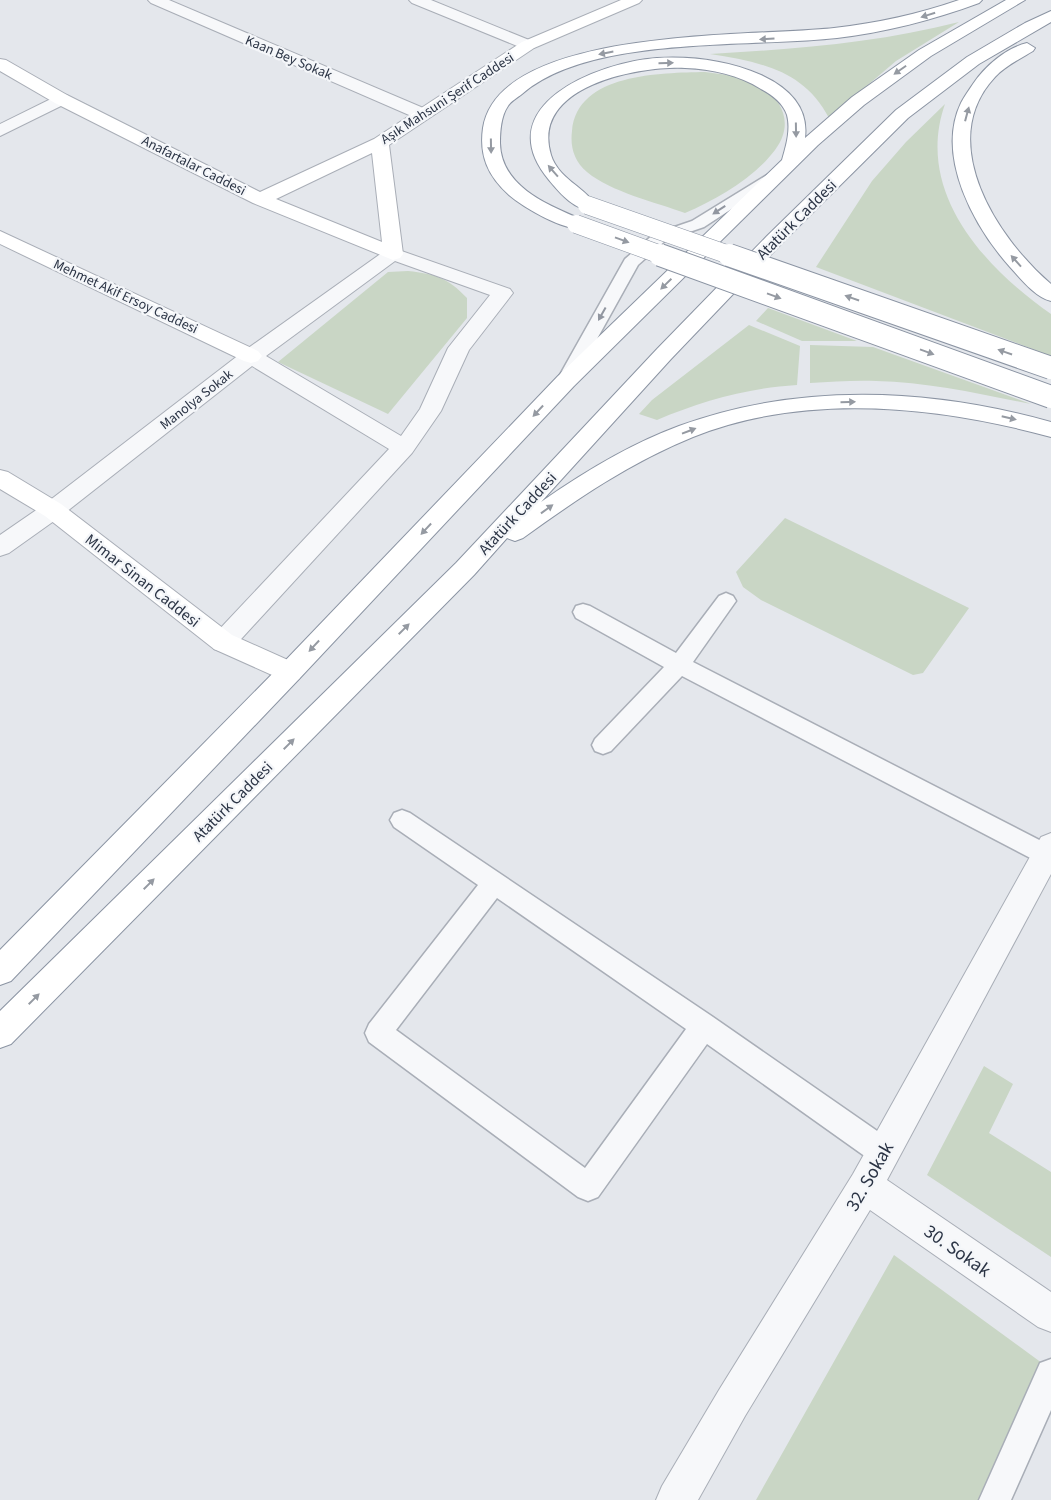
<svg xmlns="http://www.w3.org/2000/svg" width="1051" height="1500" font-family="'Source Sans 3',sans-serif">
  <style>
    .green { fill: #c9d6c5 }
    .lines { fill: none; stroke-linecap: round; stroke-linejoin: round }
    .lane-casing { stroke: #a9aeb7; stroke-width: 3 }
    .street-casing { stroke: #a9aeb7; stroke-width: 2 }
    .secondary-casing { stroke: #a9aeb7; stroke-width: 2 }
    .highway-casing { stroke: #8b94a3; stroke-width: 2 }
    .lane { fill: #f7f8fa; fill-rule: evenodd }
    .street { fill: #f7f8fa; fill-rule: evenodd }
    .secondary { fill: #fff; fill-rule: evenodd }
    .highway { fill: #fff; fill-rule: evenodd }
    .highway-bridge-far1-casing { stroke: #8b94a3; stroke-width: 19; stroke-linecap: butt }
    .highway-bridge-casing { stroke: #8b94a3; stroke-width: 24; stroke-linecap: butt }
    .highway-bridge-far1 { stroke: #fff; stroke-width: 18 }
    .highway-bridge { stroke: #fff; stroke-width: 22 }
    .oneway { fill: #959aa2 }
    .oneway2 { fill: #9196a0 }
    .labels { text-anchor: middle; stroke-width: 4.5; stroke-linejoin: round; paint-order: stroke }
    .far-street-label { font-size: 14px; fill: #2b3445; stroke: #f4f6f9 }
    .street-label { font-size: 16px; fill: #2b3445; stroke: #f4f6f9 }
    .near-street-label { font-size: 19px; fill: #2b3445; stroke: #f4f6f9 }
  </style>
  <rect width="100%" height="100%" fill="#e4e7ec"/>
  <path class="green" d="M959,22L896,61L829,118C804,70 760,62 710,54C795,49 877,43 959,22Z
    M705,72C720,74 735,75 750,81C779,93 797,121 775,150C753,179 717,199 685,213C655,202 611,192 587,172C574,161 570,147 572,131C577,73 661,73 705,72Z
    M945,104C914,192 985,268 1051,314V356L816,267L872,181L906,142Z
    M408,271C436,274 448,278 467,298V318L388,414L278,362L388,272Z
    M768,308L857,341H802L756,321Z
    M749,325L800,346L797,385C748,388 702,401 657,420L639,414L652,400Z
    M810,345L873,347L1031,404C980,394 928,382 876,381C854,380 832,382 810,383Z
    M785,518L969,608L923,673L913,675L761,600L743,587L736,572Z
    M984,1066L1013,1084L989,1133L1051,1172V1257L927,1175Z
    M894,1255L1046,1366L983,1500H756Z"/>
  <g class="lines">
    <g class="lane-casing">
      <path id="lane" d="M780,167L787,171L785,174L704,227L666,240L638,265L572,384H560L557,380L625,259L654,234L692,221Z
        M726,593L733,596L736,601L693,662L1051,846V864L1046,865L1038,862L682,676L611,751L603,754L595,751L592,745L595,739L664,667L576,618L573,612L576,606L583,604L590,606L676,653L719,596Z
        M402,810L410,813L713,1017L893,1142L897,1152L893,1162L883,1166L873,1162L707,1044L598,1197L588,1201L578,1197L369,1042L365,1033L369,1024L478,885L394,827L390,820L394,813ZM497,898L686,1029L585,1168L396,1030Z
        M1051,1359V1410L1011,1500H979L1040,1363Z"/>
    </g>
    <g class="street-casing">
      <path id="street" d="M148,0H169L428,110L431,114L428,118H416L151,3Z
        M409,0H431L534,42L536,45L534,48H522L412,3Z
        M61,94L67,95L70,99L67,103L0,136V124Z
        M393,248L510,289L513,293L469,350L441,411L412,453L232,649L223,652L214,649L210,642L214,635L389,449L252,366L61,516L9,553L0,556V535L45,504L244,351L386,250ZM395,261L490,295L448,348L420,409L401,436L266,356Z
        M1051,833V874L887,1180L1051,1292V1332L1038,1327L870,1210L745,1416L698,1500H656L662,1486L719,1390L853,1174L1041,837Z"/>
    </g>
    <g class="secondary-casing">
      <path id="secondary" d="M621,0H642L639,3L534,48L389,145L403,254L400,258L393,260L253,203L55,103L0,71V59L6,60L67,95L260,192L374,139L522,42ZM372,153L382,242L276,199Z
        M0,231L258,351L262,356L258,361L251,363L244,361L0,244Z
        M0,470L8,472L61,504L232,635L299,665L303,672L299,679L290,682L281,679L214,649L45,516L0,489Z"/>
    </g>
    <g class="highway-casing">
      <path id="highway" d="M959,0H982L979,3C933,20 886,32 837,38C749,48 590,35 522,94C517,98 511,101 508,106C501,116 500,131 500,143C501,187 548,205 583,220L586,224L583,228C565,232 523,207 509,195C488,176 479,156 483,128C499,26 756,37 834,28C877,23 919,14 959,0Z
        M1006,0H1025L931,56L864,105L818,145L574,386L299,679L11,981L0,985V950L281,665L558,376L782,160C786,146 791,130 787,115C783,103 772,95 761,89C739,75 712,69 685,68C638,66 530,86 551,155C558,178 584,187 596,205L594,209C576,213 559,192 549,180C487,106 598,62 657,58C692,56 729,61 761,75C787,87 809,106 805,138L852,97L919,50Z
        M1051,11V22L979,64L908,118L781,244L671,359L541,502C584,472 630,444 679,426C799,382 930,388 1051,422V437C938,406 805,392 693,437C631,462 577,499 523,538L515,541L507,538L474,575L11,1044L0,1048V1011L456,563L657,349L767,236L896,110L967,57L1025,23Z
        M1027,43L1035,48L1033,51C1020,59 1005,66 995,77C934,142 998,239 1051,284V301C1035,297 1021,279 1010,267C975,228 935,157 961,103C964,97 969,90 973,84C985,66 1006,48 1027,43Z"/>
    </g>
    <use href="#lane" class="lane"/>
    <use href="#street" class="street"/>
    <use href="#secondary" class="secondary"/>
    <use href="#highway" class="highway"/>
    <g class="highway-bridge-far1-casing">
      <path id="highway-bridge-far1" d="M587,205L732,256
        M576,224L664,256"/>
    </g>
    <g class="highway-bridge-casing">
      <path id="highway-bridge" d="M660,255L1051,397
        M729,255L1051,368"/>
    </g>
    <use href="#highway-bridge-far1" class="highway-bridge-far1"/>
    <use href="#highway-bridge" class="highway-bridge"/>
  </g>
  <defs><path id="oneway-solid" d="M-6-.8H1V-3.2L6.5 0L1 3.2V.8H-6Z" transform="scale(1.25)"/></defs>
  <g class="oneway">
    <use href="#oneway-solid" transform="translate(928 15) rotate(163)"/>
    <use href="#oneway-solid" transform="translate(767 39) rotate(177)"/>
    <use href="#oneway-solid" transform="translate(606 53) rotate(169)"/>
    <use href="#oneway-solid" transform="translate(666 63) rotate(-1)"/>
    <use href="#oneway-solid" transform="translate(900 70) rotate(145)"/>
    <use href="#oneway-solid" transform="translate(967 114) rotate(-75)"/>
    <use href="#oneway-solid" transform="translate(796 130) rotate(89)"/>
    <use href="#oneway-solid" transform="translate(491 146) rotate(89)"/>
    <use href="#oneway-solid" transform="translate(553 171) rotate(-131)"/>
    <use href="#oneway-solid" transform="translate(622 240) rotate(20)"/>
    <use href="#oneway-solid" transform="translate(1016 261) rotate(-132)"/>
    <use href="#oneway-solid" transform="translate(666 284) rotate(136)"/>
    <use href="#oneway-solid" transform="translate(774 296) rotate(20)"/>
    <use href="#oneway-solid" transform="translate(852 298) rotate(-161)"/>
    <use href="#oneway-solid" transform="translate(927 352) rotate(20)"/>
    <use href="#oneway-solid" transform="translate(1005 352) rotate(-161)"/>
    <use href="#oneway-solid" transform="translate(848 402) rotate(-2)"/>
    <use href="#oneway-solid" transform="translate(538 411) rotate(133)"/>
    <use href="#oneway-solid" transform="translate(1009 418) rotate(13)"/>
    <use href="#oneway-solid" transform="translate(689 431) rotate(-21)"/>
    <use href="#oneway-solid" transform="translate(547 509) rotate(-36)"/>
    <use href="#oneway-solid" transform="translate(426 529) rotate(133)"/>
    <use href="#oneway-solid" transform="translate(404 629) rotate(-45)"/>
    <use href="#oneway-solid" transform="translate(314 646) rotate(133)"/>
    <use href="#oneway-solid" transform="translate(289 744) rotate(-45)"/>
    <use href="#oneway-solid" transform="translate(149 884) rotate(-45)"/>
    <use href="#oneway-solid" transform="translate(34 999) rotate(-45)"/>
  </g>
  <g class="oneway2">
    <use href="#oneway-solid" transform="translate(719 210) rotate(147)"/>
    <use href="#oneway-solid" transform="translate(602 314) rotate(119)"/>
  </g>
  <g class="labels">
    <g class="far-street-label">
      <text transform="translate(289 57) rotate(23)" y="5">Kaan Bey Sokak</text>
      <text transform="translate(447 98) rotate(-33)" y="5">Aşık Mahsuni Şerif Caddesi</text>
      <text transform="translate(194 165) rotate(27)" y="5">Anafartalar Caddesi</text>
      <text transform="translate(126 296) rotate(25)" y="5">Mehmet Akif Ersoy Caddesi</text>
      <text transform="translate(196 399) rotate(-38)" y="5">Manolya Sokak</text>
    </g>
    <g class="street-label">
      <text transform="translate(796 219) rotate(-45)" y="6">Atatürk Caddesi</text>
      <text transform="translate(517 513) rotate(-47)" y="6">Atatürk Caddesi</text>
      <text transform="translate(143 580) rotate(38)" y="6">Mimar Sinan Caddesi</text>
      <text transform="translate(232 801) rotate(-45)" y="6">Atatürk Caddesi</text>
    </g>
    <g class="near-street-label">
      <text transform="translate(869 1176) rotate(-60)" y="7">32. Sokak</text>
      <text transform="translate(958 1250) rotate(35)" y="7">30. Sokak</text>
    </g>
  </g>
</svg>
